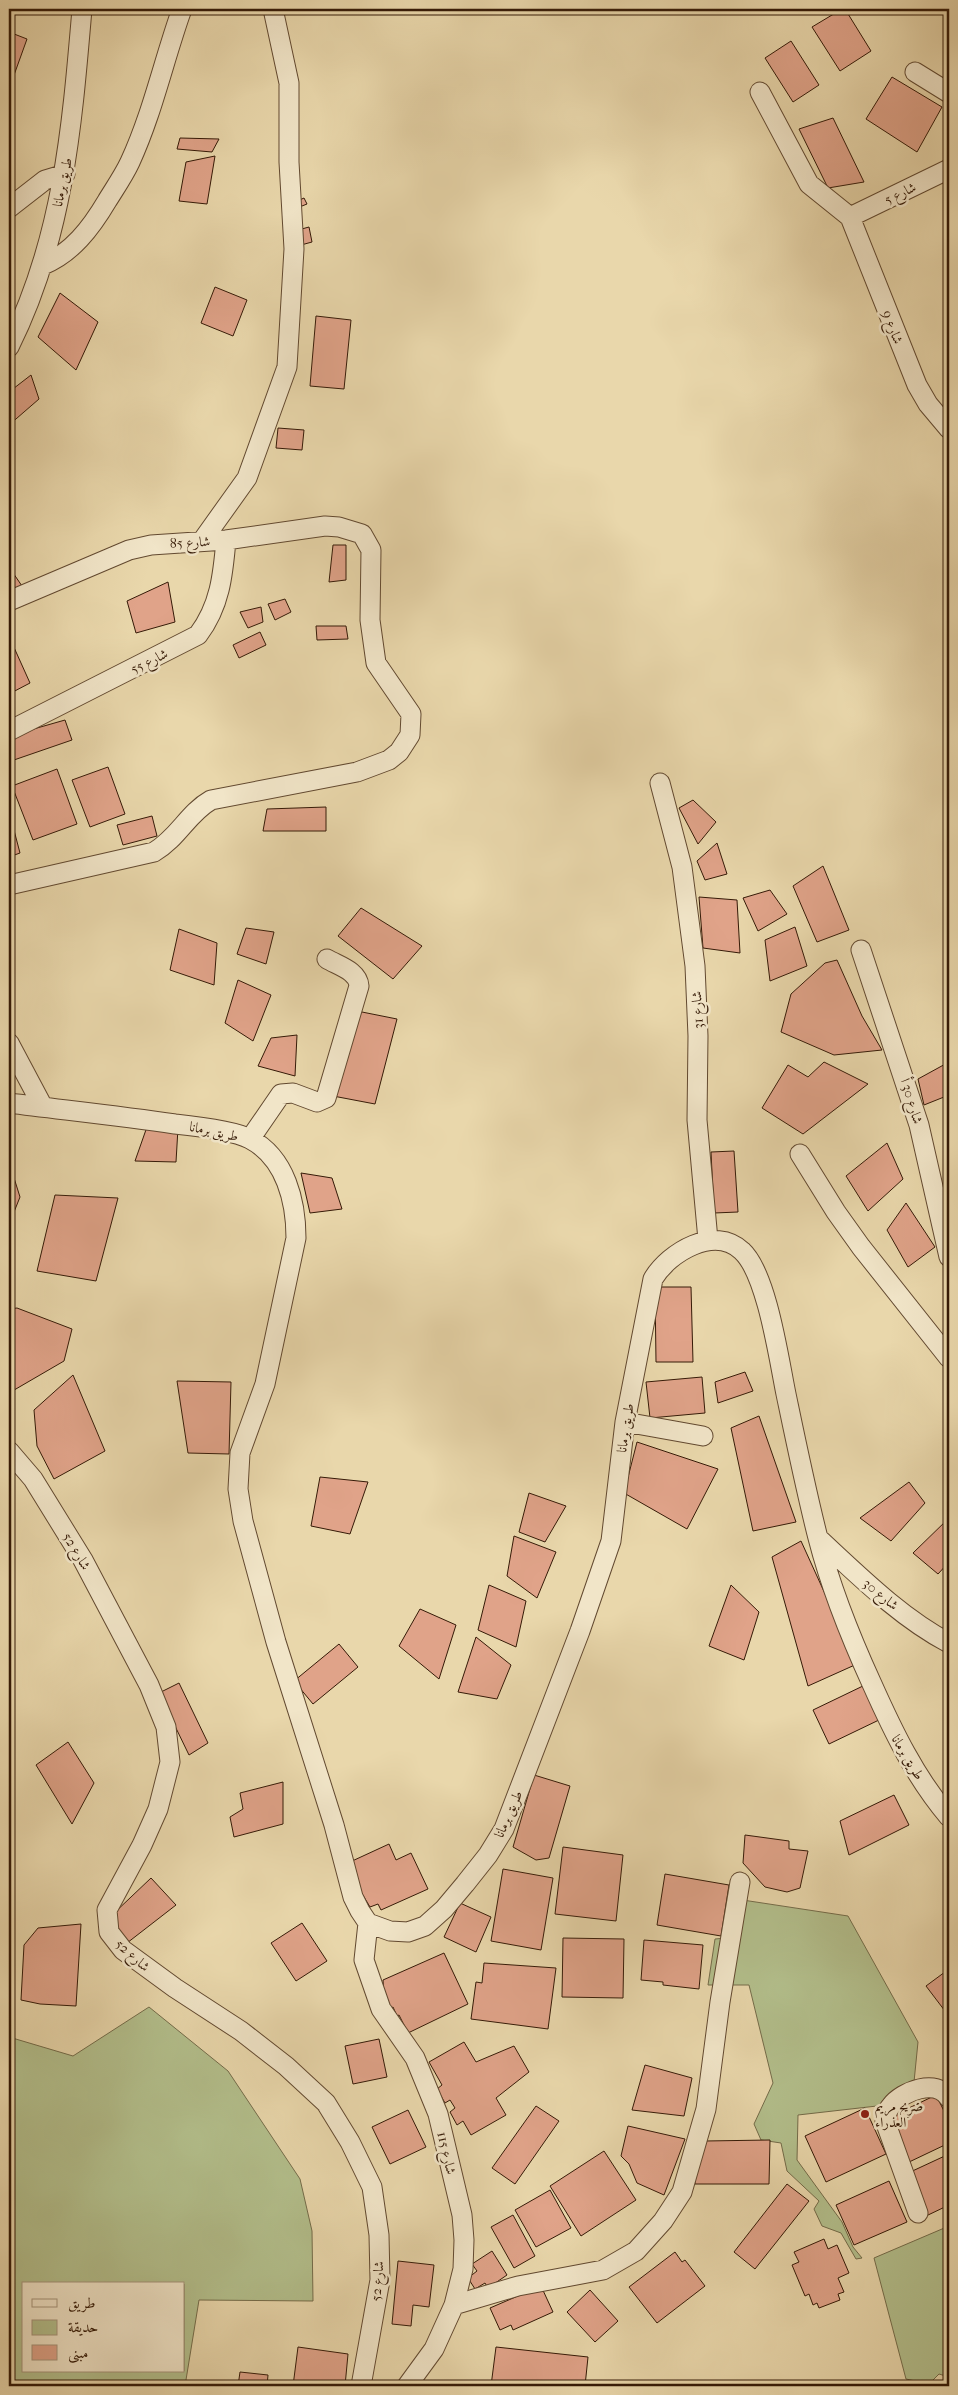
<svg xmlns="http://www.w3.org/2000/svg" width="958" height="2395" font-family="'IM FELL French Canon',Amiri,serif">
  <style>
    .green { fill: #b3bf8c; stroke: #746c4a; fill-rule: evenodd }
    .building { fill: #e0a389; stroke: #351a07 }
    .lines { fill: none; stroke-linecap: round; stroke-linejoin: round }
    .minor-casing { stroke: #624930; stroke-width: 21 }
    .minor { stroke: #f1e5c8; stroke-width: 19 }
    .poi-dot { fill: #8f2418; stroke: #f1e5c8; stroke-width: 2 }
    .labels { text-anchor: middle; stroke-width: 5; stroke-linejoin: round; paint-order: stroke }
    .street-label { font-size: 14px; fill: #351a07; stroke: #f1e5c8 }
    .poi-label { font-size: 14px; fill: #351a07; stroke: #f1e5c8; text-anchor: start }
  </style>
  <rect width="100%" height="100%" fill="#e9d7ab"/>
  <filter id="stains"><feTurbulence type="fractalNoise" baseFrequency=".004" numOctaves="4"/><feColorMatrix values="0 0 0 0 .2 0 0 0 0 .09 0 0 0 0 .02 0 0 0 .5 -.17"/></filter>
  <radialGradient id="worn" r=".72"><stop offset=".6" stop-color="#630" stop-opacity="0"/><stop offset="1" stop-color="#630" stop-opacity=".3"/></radialGradient>
  <path class="green" d="M736,1899L848,1916L918,2042L912,2102L798,2115L797,2160L842,2222L853,2247L862,2258L856,2259L841,2233L822,2226L814,2209L819,2201L787,2171L781,2143L761,2140L754,2124L773,2083L749,1985H708L715,1939L726,1938Z
    M149,2007L228,2071L300,2179L312,2231L313,2301L199,2300L185,2386H9V2037L73,2056ZM24,2284H184V2371H24Z
    M949,2226V2377L939,2374L929,2384L906,2379L874,2258Z"/>
  <path class="building" d="M842,9H845L871,51L840,71L812,27Z
    M9,32L27,39L9,89Z
    M791,41L819,85L793,102L765,58Z
    M892,77L942,107L917,152L866,119Z
    M833,118L864,182L828,188L799,129Z
    M180,138L219,139L212,152L177,149Z
    M215,156L207,204L179,201L186,162Z
    M304,198L307,204L297,208L295,202Z
    M309,227L312,242L301,245L298,230Z
    M215,287L247,300L233,336L201,323Z
    M60,293L98,322L76,370L38,337Z
    M316,316L351,320L344,389L310,386Z
    M31,375L39,399L9,425V392Z
    M278,428L304,430L302,450L276,448Z
    M333,545H346V580L329,582Z
    M9,567L22,586L9,591Z
    M168,582L175,622L136,633L127,601Z
    M285,599L291,612L275,620L268,604Z
    M261,607L263,622L248,628L240,612Z
    M316,626H346L348,639L317,640Z
    M260,632L266,645L239,658L233,645Z
    M12,643L30,683L9,694V645Z
    M65,720L72,740L11,761L9,754V736Z
    M108,767L125,814L90,827L72,780Z
    M57,769L77,824L33,840L12,786Z
    M693,800L716,822L698,844L679,808Z
    M326,807V831H263L267,809Z
    M10,815L20,853L9,857V816Z
    M152,816L157,836L123,845L117,825Z
    M717,843L727,874L705,880L697,861Z
    M823,866L849,930L817,942L793,886Z
    M770,890L787,914L758,931L743,898Z
    M699,897L737,900L740,953L703,948Z
    M361,908L422,946L393,979L338,936Z
    M795,927L807,966L770,981L765,940Z
    M246,928L274,932L266,964L237,954Z
    M179,929L217,943L214,985L170,970Z
    M837,960L862,1016L882,1050L834,1055L781,1032L791,994L825,963Z
    M238,980L271,995L253,1041L225,1023Z
    M357,1011L397,1019L375,1104L333,1096Z
    M297,1035L295,1076L258,1066L271,1038Z
    M824,1062L868,1084L803,1134L762,1108L788,1065L808,1077Z
    M949,1062V1095L924,1105L918,1079Z
    M148,1124L178,1128L176,1162L135,1161Z
    M887,1143L903,1179L868,1211L846,1176Z
    M734,1151L738,1212L714,1213L711,1152Z
    M9,1162L20,1197L12,1217L9,1216Z
    M301,1173L332,1178L342,1209L310,1213Z
    M55,1195L118,1198L96,1281L37,1271Z
    M906,1203L935,1247L908,1267L887,1230Z
    M655,1287H691L693,1362H656Z
    M17,1308L72,1329L64,1361L9,1393V1309Z
    M745,1372L753,1391L718,1403L715,1382Z
    M73,1375L105,1451L54,1479L37,1446L34,1410Z
    M702,1377L705,1413L650,1418L646,1382Z
    M177,1381L231,1382L229,1454L188,1453Z
    M759,1416L796,1522L753,1531L731,1428Z
    M637,1442L718,1469L687,1529L624,1493Z
    M320,1477L368,1482L350,1534L311,1526Z
    M909,1482L925,1503L891,1541L860,1518Z
    M529,1493L566,1506L545,1542L519,1532Z
    M949,1518V1562L938,1574L913,1553Z
    M514,1536L556,1552L537,1598L507,1576Z
    M801,1541L857,1664L808,1686L772,1557Z
    M489,1585L526,1601L516,1647L478,1630Z
    M731,1585L759,1612L744,1660L709,1646Z
    M420,1609L456,1625L439,1679L399,1646Z
    M476,1637L511,1665L497,1699L458,1692Z
    M339,1644L358,1667L313,1704L294,1681Z
    M179,1683L208,1743L189,1755L159,1693Z
    M865,1685L881,1719L829,1744L813,1710Z
    M68,1742L94,1783L72,1824L36,1765Z
    M534,1775L570,1786L549,1858L536,1860L513,1847Z
    M283,1782V1824L234,1837L230,1817L243,1809L240,1793Z
    M894,1795L909,1825L849,1855L840,1821Z
    M745,1835L789,1841V1849L808,1851L800,1888L787,1892L765,1887L743,1863Z
    M389,1844L396,1860L411,1853L428,1889L381,1910L378,1904L370,1907L358,1887L350,1862Z
    M563,1847L623,1855L616,1921L555,1914Z
    M503,1869L553,1878L541,1950L491,1941Z
    M665,1874L729,1885L721,1936L657,1925Z
    M151,1878L176,1905L127,1943L111,1916Z
    M460,1903L491,1917L476,1952L444,1937Z
    M302,1923L327,1961L296,1981L271,1943Z
    M81,1924L76,2006L40,2004L21,2000L24,1945L38,1928Z
    M563,1938L624,1939L623,1998L562,1997Z
    M644,1940L703,1945L699,1989L663,1985V1982L641,1980Z
    M444,1953L468,2004L408,2033L399,2015L397,2016L393,2007L388,2010L384,1999L383,1980Z
    M484,1963L556,1968L548,2029L471,2019L476,1982L482,1983Z
    M949,1969V2014L948,2015L926,1986Z
    M379,2039L387,2077L353,2084L345,2046Z
    M464,2042L476,2062L514,2046L529,2072L496,2098L506,2115L471,2135L463,2121L457,2125L450,2112L455,2108L450,2100L445,2103L437,2089L442,2085L429,2062Z
    M645,2065L692,2078L684,2116L632,2110Z
    M936,2095L949,2121V2143L907,2163L886,2119Z
    M536,2106L559,2121L515,2184L492,2168Z
    M865,2108L886,2154L826,2182L805,2136Z
    M408,2110L426,2147L390,2164L372,2127Z
    M628,2126L685,2139L664,2195L637,2183L629,2164L621,2156Z
    M770,2140L769,2184H695L694,2170L705,2141Z
    M604,2151L636,2200L581,2236L550,2186Z
    M949,2154V2205L926,2216L906,2174Z
    M889,2181L907,2222L854,2245L836,2205Z
    M787,2184L809,2201L755,2269L734,2252Z
    M550,2190L571,2228L536,2247L515,2210Z
    M513,2215L535,2256L514,2268L491,2227Z
    M824,2239L828,2249L837,2245L849,2273L838,2278L844,2292L838,2294L840,2300L819,2308L817,2303L813,2305L809,2294L805,2296L792,2265L799,2262L794,2252Z
    M492,2251L507,2275L488,2288L485,2283L475,2289L468,2278L477,2271L472,2264Z
    M675,2252L682,2262L685,2260L705,2286L657,2323L629,2287Z
    M398,2261L434,2265L429,2307L413,2305L411,2326L392,2324Z
    M541,2286L553,2312L513,2330L511,2325L500,2330L490,2308Z
    M590,2290L618,2321L595,2342L567,2312Z
    M298,2347L348,2354L345,2386H293Z
    M496,2347L588,2357L585,2386H491Z
    M240,2372L268,2375L267,2386H238Z"/>
  <g class="lines">
    <g class="minor-casing">
      <path id="minor" d="M915,72L949,93
        M760,92L809,184L850,217L917,385L928,404L949,429
        M9,208L45,180L65,174
        M850,217L949,169
        M43,265C72,253 91,228 107,201C115,188 124,175 130,162C153,112 164,59 182,9
        M9,347C63,239 72,127 82,9
        M202,541L247,478L287,367L294,249L289,162V83L273,9
        M9,601L129,550L151,545L226,540L325,526L339,527L362,534L371,550L370,620L376,663L411,714L410,735L399,752L389,760L357,772L211,800C188,813 178,838 154,852L9,885
        M9,731L198,635C220,606 223,575 226,540
        M660,783L682,867L695,966L698,1036L697,1120L708,1240
        M861,950L919,1125L949,1257
        M9,1043L43,1107
        M9,1103C64,1110 120,1116 175,1124C194,1126 235,1131 250,1139C286,1158 296,1202 296,1238L265,1384L240,1453L238,1489L243,1521L276,1642L334,1825L353,1897L360,1911L368,1923L390,1931L408,1932L425,1926L444,1909L465,1884L488,1855L504,1829L580,1631L611,1541L625,1422L653,1279C669,1252 715,1225 742,1251C767,1274 779,1360 786,1394C796,1442 806,1491 818,1538C831,1589 850,1636 872,1684C893,1731 915,1777 949,1817
        M250,1139L281,1094L293,1093L317,1102L326,1098L359,986C358,971 339,966 327,959
        M800,1154L836,1212L861,1247L949,1358
        M625,1422L703,1436
        M9,1451L33,1479L83,1560L149,1685L166,1727L170,1762L158,1809L142,1845L107,1910L109,1932L123,1950L175,1988L241,2031L286,2066L326,2103L350,2142L372,2187L379,2235L380,2280L361,2386
        M818,1538C858,1575 901,1618 949,1643
        M368,1923L364,1960L381,2009L415,2058L438,2114L462,2215L464,2240L463,2269L454,2305L434,2349L407,2386
        M918,2213L885,2121C886,2116 888,2109 891,2106C902,2091 937,2078 949,2098
        M454,2305L518,2286L603,2270L636,2251L663,2221L682,2192L706,2109L720,2002L740,1882"/>
    </g>
    <use href="#minor" class="minor"/>
  </g>
  <circle class="poi-dot" cx="865" cy="2114" r="5"/>
  <g class="labels">
    <g class="street-label">
      <text transform="translate(62 182) rotate(-78)" y="5">طريق برمانا</text>
      <text transform="translate(900 193) rotate(-26)" y="5">شارع 5</text>
      <text transform="translate(893 327) rotate(69)" y="5">شارع 9</text>
      <text transform="translate(190 542) rotate(-3)" y="5">شارع 85</text>
      <text transform="translate(149 661) rotate(-26)" y="5">شارع 55</text>
      <text transform="translate(697 1010) rotate(-93)" y="5">شارع 31</text>
      <text transform="translate(912 1101) rotate(73)" y="5">شارع 30 أ</text>
      <text transform="translate(214 1131) rotate(12)" y="5">طريق برمانا</text>
      <text transform="translate(625 1428) rotate(-81)" y="5">طريق برمانا</text>
      <text transform="translate(77 1551) rotate(59)" y="5">شارع 52</text>
      <text transform="translate(881 1594) rotate(39)" y="5">شارع 30</text>
      <text transform="translate(908 1757) rotate(59)" y="5">طريق برمانا</text>
      <text transform="translate(508 1814) rotate(-66)" y="5">طريق برمانا</text>
      <text transform="translate(133 1955) rotate(42)" y="5">شارع 52</text>
      <text transform="translate(447 2153) rotate(77)" y="5">شارع 115</text>
      <text transform="translate(377 2281) rotate(-85)" y="5">شارع 52</text>
    </g>
    <g class="poi-label">
      <text x="875" y="2111">ضريح مريم<tspan x="875" dy="16">العذراء</tspan></text>
    </g>
  </g>
  <rect width="958" height="2395" fill="none" stroke="#e9d7ab" stroke-width="30"/>
  <rect x="10" y="10" width="938" height="2375" fill="none" stroke="#351a07" stroke-width="2.5"/>
  <rect x="15" y="15" width="928" height="2365" fill="none" stroke="#351a07"/>
  <rect x="22" y="2282" width="162" height="90" fill="#f1e5c8" stroke="#a6947b"/>
  <rect x="32" y="2299" width="25" height="8" fill="#f1e5c8" stroke="#a6947b"/>
  <text x="68" y="2308" font-size="15" fill="#351a07">طريق</text>
  <rect x="32" y="2320" width="25" height="15" fill="#b3bf8c" stroke="#a6947b"/>
  <text x="68" y="2332" font-size="15" fill="#351a07">حديقة</text>
  <rect x="32" y="2345" width="25" height="15" fill="#e0a389" stroke="#a6947b"/>
  <text x="68" y="2358" font-size="15" fill="#351a07">مبنى</text>
  <rect width="100%" height="100%" filter="url(#stains)"/>
  <rect width="100%" height="100%" fill="url(#worn)"/>
</svg>
